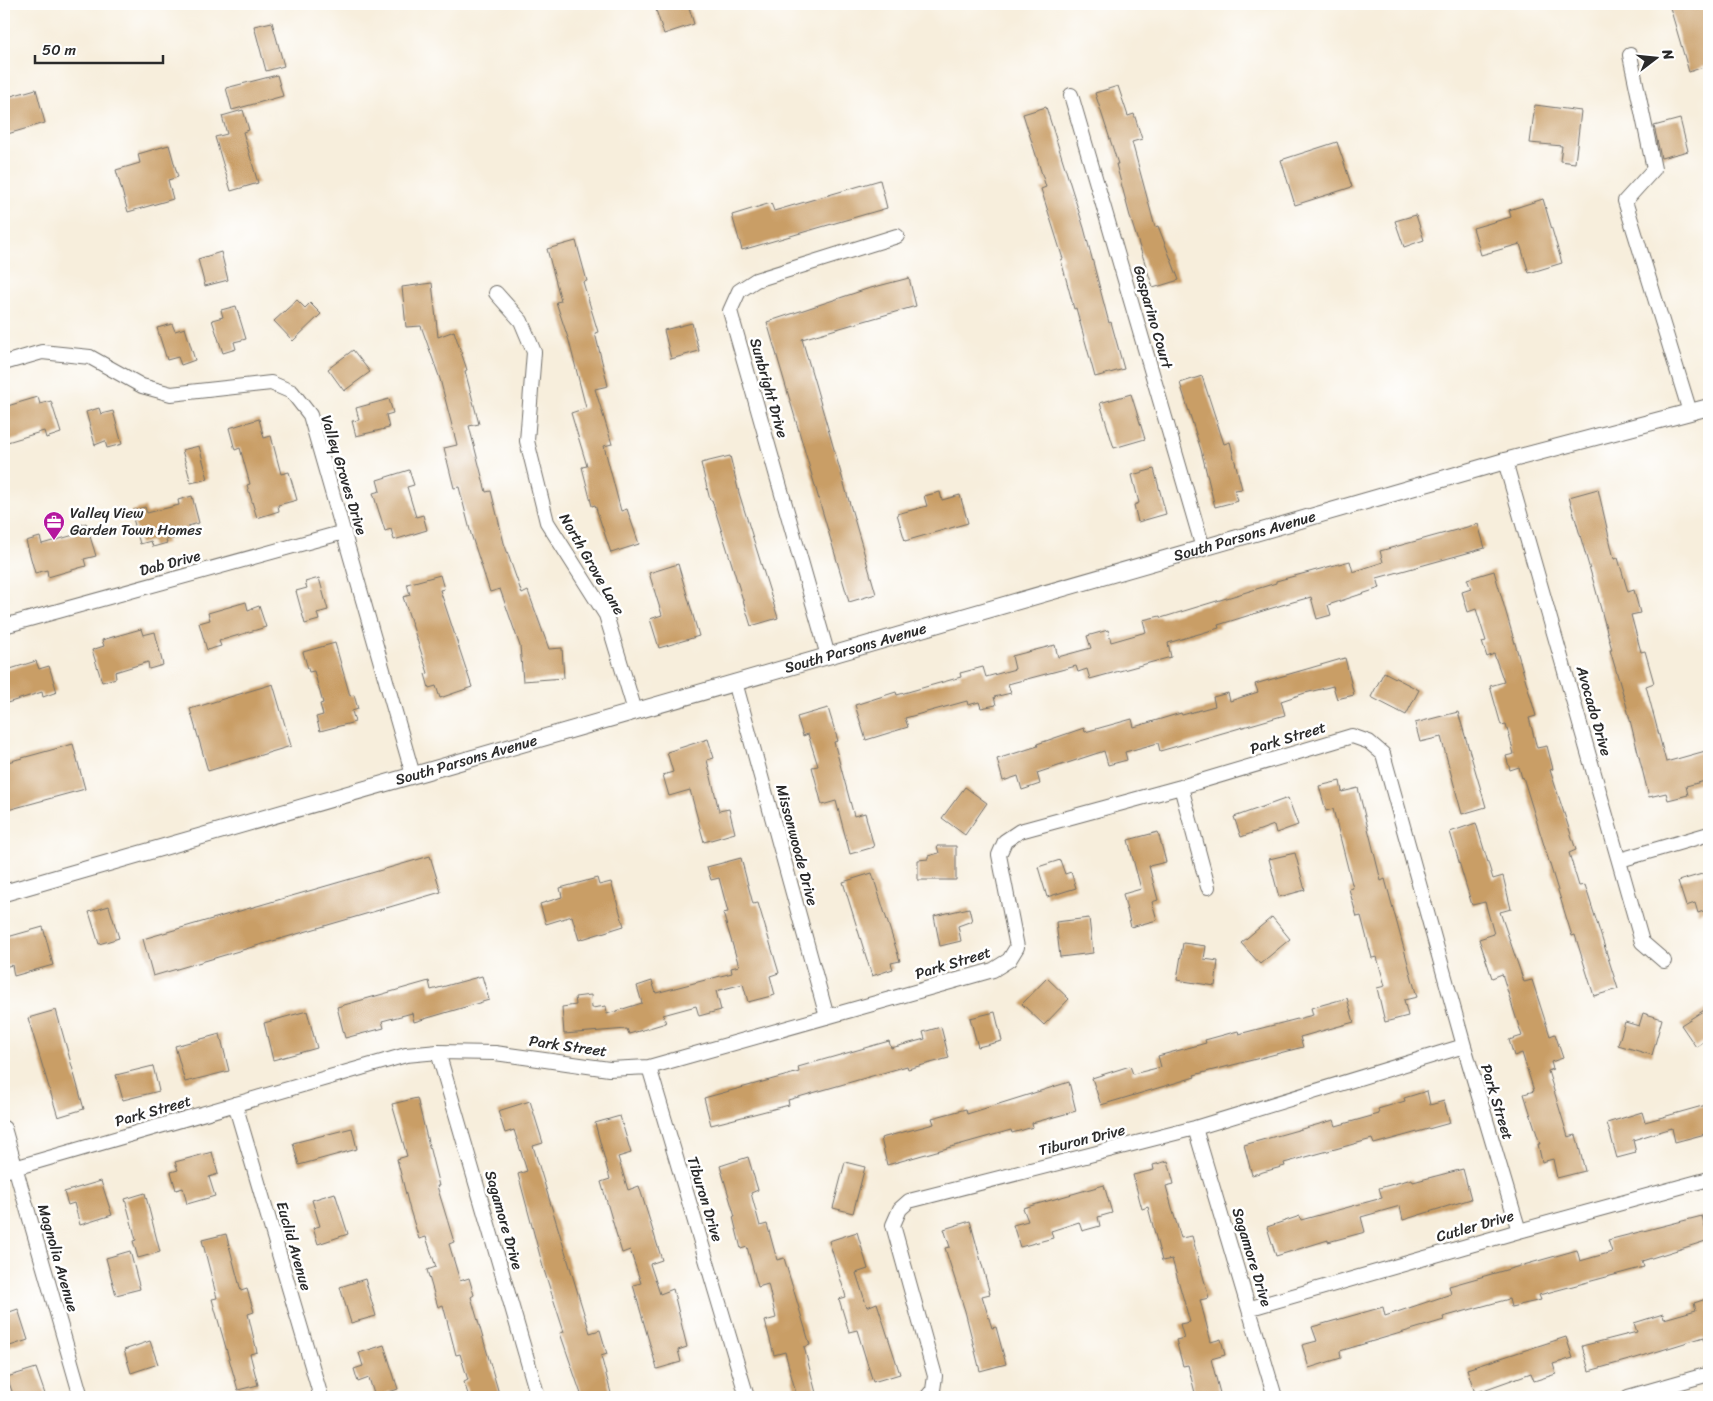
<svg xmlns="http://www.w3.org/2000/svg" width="1713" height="1401" font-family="Sriracha,sans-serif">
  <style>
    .building { fill: #c99e66 }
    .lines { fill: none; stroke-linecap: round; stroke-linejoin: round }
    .minor-casing { stroke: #726f69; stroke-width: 16 }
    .tertiary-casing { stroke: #726f69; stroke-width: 18 }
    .minor { stroke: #fff; stroke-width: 14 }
    .tertiary { stroke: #fff; stroke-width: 16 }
    .labels { text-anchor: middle; stroke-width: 5; stroke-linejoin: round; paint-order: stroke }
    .street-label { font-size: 15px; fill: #2b2b2b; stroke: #fff }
    .poi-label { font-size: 15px; fill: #2b2b2b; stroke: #fff; text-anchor: start }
  </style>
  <rect width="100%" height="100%" fill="#fff"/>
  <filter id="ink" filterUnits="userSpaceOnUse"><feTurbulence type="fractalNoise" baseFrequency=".02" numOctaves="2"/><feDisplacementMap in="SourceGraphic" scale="10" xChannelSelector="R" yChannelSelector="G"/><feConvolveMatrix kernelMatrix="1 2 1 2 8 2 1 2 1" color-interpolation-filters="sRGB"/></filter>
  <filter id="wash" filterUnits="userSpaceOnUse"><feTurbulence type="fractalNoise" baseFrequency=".0096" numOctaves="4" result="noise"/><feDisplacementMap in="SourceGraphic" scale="20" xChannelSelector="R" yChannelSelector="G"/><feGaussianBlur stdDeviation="1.12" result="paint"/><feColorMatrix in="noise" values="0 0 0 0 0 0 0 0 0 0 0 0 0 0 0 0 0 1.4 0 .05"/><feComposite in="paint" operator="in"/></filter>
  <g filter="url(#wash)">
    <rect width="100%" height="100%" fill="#f7eedc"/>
    <g id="blocks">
      <path class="building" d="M676,4H688L694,24L664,34L656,10Z
        M1669,4H1709V65L1689,72Z
        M272,22L284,66L266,71L254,26Z
        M277,75L283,96L232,110L226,88Z
        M1118,86L1128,116L1134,114L1142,139L1132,142L1155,227L1158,226L1179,280L1153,288L1131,220L1116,164H1118L1095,93Z
        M36,89L45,123L4,135V98Z
        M1535,105L1581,111L1575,163L1560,161L1562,146L1530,143Z
        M1046,107L1084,228L1109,323L1111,322L1124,369L1095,377L1076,308L1074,309L1061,260L1063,259L1041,189L1046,187L1023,114Z
        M243,110L249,130L243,132L258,183L231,191L215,137L227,134L222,116Z
        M1680,119L1688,151L1661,158L1654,126Z
        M1337,142L1352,187L1295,205L1281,160Z
        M169,145L178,177L168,180L173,199L128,212L116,170L140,163L138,154Z
        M880,180L887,208L742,250L732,215L771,203L774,211Z
        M1543,199L1562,263L1529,273L1520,244L1481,255L1473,228L1511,217L1509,210Z
        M1416,215L1424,240L1404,247L1395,221Z
        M576,241L587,281L583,282L598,332L595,333L608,386L595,389L612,444L604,446L621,511L627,509L639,544L611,553L595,505L592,506L582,467L587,466L571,413L586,408L569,341L556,302L561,301L547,249Z
        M221,252L228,280L205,286L198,259Z
        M909,278L916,306L802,339L876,594L849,602L767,322L867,289Z
        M432,283L438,337L454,331L467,370L465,371L479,424L469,426L486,492L491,491L504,543L522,594L528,591L549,649L562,648L564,678L523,681L520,646L500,589L490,592L471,534L459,487L454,488L444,448L457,445L440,379L421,326L406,327L402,287Z
        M297,300L305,308L310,303L321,314L293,341L274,321Z
        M236,306L246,339L234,342L236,349L223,353L212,320L223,317L221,310Z
        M692,323L699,351L671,359L664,330Z
        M172,324L175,331L185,328L195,360L181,365L178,357L167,360L157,328Z
        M353,350L370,372L344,391L328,369Z
        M1202,376L1224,444L1230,442L1242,489L1235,490L1238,501L1215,507L1201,450L1180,383Z
        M1131,394L1145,439L1114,448L1100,403Z
        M38,397L40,404L51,401L61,433L46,438L44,431L4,443V407Z
        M389,399L393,413L386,415L389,428L356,436L352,421L359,420L356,408Z
        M99,408L101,414L113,411L122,444L107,448L105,441L95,445L86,412Z
        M259,419L264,438L271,436L281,474L289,472L297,500L278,505L279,511L257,518L247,485L250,484L240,448L235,450L229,428Z
        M199,446L208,479L191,483L182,450Z
        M730,456L739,493L778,618L751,626L712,500H710L701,463Z
        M1154,469L1166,514L1138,522L1134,505L1139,503L1132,475Z
        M409,470L414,485L407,487L416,517L423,515L427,530L394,540L391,529L385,531L373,493L380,491L377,480Z
        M1598,489L1614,559L1618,558L1628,592L1634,590L1640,613L1631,615L1641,652L1645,651L1654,683L1646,686L1666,762L1709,750V780L1686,786L1688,795L1668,800L1666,793L1649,797L1626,704L1610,650H1612L1595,587L1569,497Z
        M940,492L942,500L960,495L968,523L905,541L897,514L927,506L924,496Z
        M192,496L199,523L188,526L190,533L166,540L167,543L153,547L151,541L140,544L131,511L145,507L147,513L179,505L178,500Z
        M86,523L96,556L84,559L86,566L48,577L47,570L35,573L26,541L40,537L42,544L74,535L72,528Z
        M1478,524L1485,548L1377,578L1380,588L1328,605L1331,615L1317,619L1311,597L1282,605L1218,625L1219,628L1168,643L1171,657L1090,679L1087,669L1078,672L1076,666L1008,684L1011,693L994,697L996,705L981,708L979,702L968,705L967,701L905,718L908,727L866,740L855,705L896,692L897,695L961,677L960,673L983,667L986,677L1015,669L1012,656L1055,645L1058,657L1091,648L1087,636L1108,630L1111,642L1146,632L1143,620L1160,616L1161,618L1276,583V581L1350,561L1353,572L1383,562L1380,551Z
        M678,564L699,636L659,648L650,619L662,615L649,573Z
        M1494,571L1536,716L1529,718L1537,748L1547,746L1553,769L1550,770L1576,850L1569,853L1579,886L1585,885L1618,989L1594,996L1575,935L1572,936L1523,777L1522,778L1519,767L1510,770L1506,756L1514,754L1506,724L1501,725L1490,686L1504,682L1494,654L1487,657L1482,642L1486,641L1476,609L1468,612L1462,592L1471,589L1467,579Z
        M440,575L444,589L440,590L472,687L440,698L436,686L429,688L425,674L428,673L403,597L410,595L407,584Z
        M319,578L328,610L317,613L319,620L305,624L296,591L307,588L305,582Z
        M246,602L248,610L259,606L266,627L219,641L221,646L207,650L199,623L210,620L208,613Z
        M141,629L143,635L155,632L163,665L149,669L148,662L115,672L116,678L102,682L92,650L104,646L102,640Z
        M335,643L350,696L354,695L358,709L352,711L355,722L320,731L316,717L323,715L320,704L323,703L314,671L309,672L303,652Z
        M1345,658L1354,695L1337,699L1333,686L1305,693L1281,701L1285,715L1160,751L1158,743L1125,752L1127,760L1108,765L1104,751L1037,773L1040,784L1022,790L1018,776L1003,781L997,759L1038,746L1037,744L1084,728L1085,732L1132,719L1134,727L1181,713L1182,715L1215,706L1213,697L1228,693L1230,701L1258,692L1255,684Z
        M36,661L39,669L49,666L57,692L43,697L42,692L4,704V671Z
        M1384,672L1419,690L1406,715L1371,697Z
        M273,684L291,746L208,771L190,709Z
        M828,708L838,741L834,742L854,816L865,813L874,847L850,854L836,801L822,805L812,767L818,766L808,734L803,736L797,717Z
        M1458,712L1486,807L1462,814L1441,737L1420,742L1415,723Z
        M708,739L714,758L707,760L719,811L729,809L735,833L704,842L690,790L669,796L663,775L673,772L667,752Z
        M73,744L85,789L4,811V763Z
        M1340,781L1342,792L1358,788L1381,881L1385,879L1417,997L1404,1000L1408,1016L1385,1022L1377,988L1385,986L1377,957L1372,958L1361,916L1357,917L1349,889L1353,888L1333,809L1326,811L1319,786Z
        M965,787L987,803L965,835L942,818Z
        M1288,798L1298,825L1276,833L1274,825L1241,837L1234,817Z
        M1476,823L1493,879L1503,876L1511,909L1500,912L1524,982L1532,980L1550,1036L1555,1034L1563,1058L1551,1062L1553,1069L1548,1071L1568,1137L1576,1135L1585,1171L1557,1178L1553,1159L1542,1162L1538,1144H1540L1524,1094L1534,1091L1522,1053L1514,1056L1509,1040L1522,1036L1502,974L1492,978L1479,939L1494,934L1485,902L1472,905L1450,832Z
        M1158,832L1166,862L1149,866L1158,900L1152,902L1157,920L1131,927L1123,894L1141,889L1128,840Z
        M937,846H956V880H918V860L928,859V856L939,853Z
        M1295,853L1305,890L1279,897L1269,859Z
        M430,856L441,892L153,976L143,939Z
        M741,858L753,904L758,903L779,973L770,976L775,995L748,1002L743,984L716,991L721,1010L699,1016L696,1006L663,1015L666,1023L629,1034L627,1029L564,1034L562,1007L576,1005L575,997L591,995L592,1008L606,1006L607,1014L642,1003L637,986L652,981L656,993L732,973L731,968L739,966L723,913L728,912L719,878L711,880L707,867Z
        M1060,860L1065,874L1071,872L1076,888L1047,897L1038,867Z
        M1709,872V909L1698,913L1695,903L1686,906L1678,881Z
        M872,873L900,961L891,963L893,969L872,976L843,882Z
        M597,878L599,885L611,882L624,926L579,940L572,916L546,924L540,904L562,897L560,888Z
        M109,906L119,938L99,944L89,912Z
        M969,908L972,921L958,926L961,941L940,946L934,916Z
        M1272,917L1290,939L1260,964L1241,943Z
        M1089,918L1093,953L1060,957L1056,922Z
        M43,927L53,965L14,976L12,965L4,967V938Z
        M1183,943L1206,946L1204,959L1218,961L1215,986L1177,980Z
        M482,976L489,1000L414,1022L412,1013L382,1021L384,1028L345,1038L337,1007L429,981L431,990Z
        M1047,978L1069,999L1044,1025L1022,1004Z
        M1347,998L1354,1022L1300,1037L1303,1047L1194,1075L1195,1077L1101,1105L1092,1078L1130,1066L1133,1074L1161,1067L1158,1056L1206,1043L1205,1040L1238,1031L1239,1034L1313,1015L1311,1008Z
        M1709,1007V1038L1696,1047L1681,1025Z
        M56,1010L84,1109L58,1117L28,1018Z
        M307,1011L317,1048L273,1060L264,1023Z
        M995,1012L1002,1041L978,1047L970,1018Z
        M1643,1013L1662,1019L1652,1055L1618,1045L1625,1022L1639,1026Z
        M941,1027L949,1058L908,1069L907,1066L788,1100L789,1105L711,1125L704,1098L799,1072L798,1067L889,1041L891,1048L925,1039L923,1032Z
        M220,1034L229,1071L185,1082L175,1046Z
        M153,1066L159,1091L123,1100L116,1075Z
        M1069,1082L1076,1111L1032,1123L1033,1127L1012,1133L1011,1130L887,1165L881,1138L934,1124L932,1118L966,1109L967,1114Z
        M1427,1091L1430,1105L1444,1101L1450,1123L1374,1144L1372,1139L1284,1163L1285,1166L1252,1175L1244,1145L1334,1120L1336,1126L1379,1114L1378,1109L1405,1101L1404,1098Z
        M417,1098L439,1186H437L454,1242L449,1244L460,1281L469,1278L474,1295L471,1297L500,1397H469L464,1382L468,1380L460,1354L456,1355L443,1305L438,1307L427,1270L436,1267L426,1237L419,1239L410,1210L397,1159L407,1156L392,1104Z
        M530,1101L543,1143L533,1146L590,1333L600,1330L607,1354L601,1356L612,1397H582L560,1333L564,1332L543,1267L518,1174L527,1171L514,1130L505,1133L498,1111Z
        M1706,1105L1709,1119V1133L1675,1142L1672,1128L1633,1140L1636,1153L1617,1158L1607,1123L1642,1112L1645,1122Z
        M620,1116L631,1153L618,1157L628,1190L639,1186L662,1260L650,1264L660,1294L673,1289L687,1347L678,1350L681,1362L657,1369L633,1285L641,1283L630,1250L622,1253L601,1182L610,1179L595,1123Z
        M352,1128L357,1149L299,1165L293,1143Z
        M212,1152L218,1174L209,1177L215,1196L187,1204L183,1188L176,1190L171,1172L178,1170L175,1162Z
        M748,1157L758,1190L751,1193L760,1226L767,1224L777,1260L784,1258L810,1345L804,1347L816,1393L801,1397H797L785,1352L774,1355L765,1321L776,1318L768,1284L758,1287L747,1247L741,1249L733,1217H735L720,1166Z
        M1168,1161L1174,1184L1166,1186L1174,1215L1181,1238L1192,1236L1209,1298L1200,1300L1211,1342L1221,1339L1225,1355L1211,1359L1221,1397H1196L1188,1365L1183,1366L1176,1340L1184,1338L1180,1324L1190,1322L1172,1259L1162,1261L1148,1207L1142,1209L1133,1175L1154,1170L1153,1165Z
        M845,1162L865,1167L853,1213L833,1208Z
        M1463,1169L1471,1199L1403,1220L1400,1206L1361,1217L1365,1232L1328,1242V1240L1276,1256L1267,1227L1300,1216L1301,1220L1382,1198L1379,1188L1412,1179L1413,1182Z
        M101,1181L112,1215L80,1225L74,1203L68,1205L64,1192Z
        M1104,1185L1112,1213L1098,1217L1100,1226L1082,1231L1079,1222L1051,1231L1053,1238L1020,1247L1013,1225L1028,1221L1023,1208Z
        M145,1193L160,1252L138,1258L133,1241L136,1240L125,1199Z
        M335,1193L348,1234L318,1244L313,1228L320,1226L312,1200Z
        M1702,1216L1709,1240L1642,1261L1644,1267L1539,1295L1541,1300L1511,1307L1509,1299L1443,1317L1444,1320L1340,1351L1341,1358L1309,1368L1302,1345L1317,1341L1312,1327L1383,1307L1385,1316L1451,1294L1449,1286L1577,1250L1580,1261L1612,1252L1608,1240Z
        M970,1221L990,1294L982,1296L992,1328L996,1327L1006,1364L980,1371L965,1311L945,1248L950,1247L944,1229Z
        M857,1232L868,1269L856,1273L867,1307L877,1303L900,1374L873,1382L857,1330L849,1332L839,1299L846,1297L829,1241Z
        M226,1234L241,1291L247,1289L254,1312L248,1314L257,1352L250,1354L258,1385L238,1390L212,1299L217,1298L202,1240Z
        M130,1251L140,1289L116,1295L106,1258Z
        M365,1279L376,1316L351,1323L340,1287Z
        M1709,1298V1342H1705L1704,1337L1636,1358L1589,1371L1582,1346L1637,1332L1634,1323L1663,1314L1664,1319L1696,1310L1694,1303Z
        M18,1309L28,1340L4,1348V1314Z
        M1566,1337L1573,1358L1553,1364L1556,1374L1534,1381L1531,1373L1475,1393L1467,1369Z
        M150,1341L158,1364L131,1373L124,1350Z
        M384,1345L398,1389L375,1397L369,1378L358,1382L354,1369L363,1366L359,1353Z
        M36,1368L46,1397H14L7,1377Z"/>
    </g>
  </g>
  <g filter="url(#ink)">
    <use href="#blocks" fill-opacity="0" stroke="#726f69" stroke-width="1"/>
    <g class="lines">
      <g class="minor-casing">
        <path id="minor" d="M1630,55L1654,169L1625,201L1690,412
          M1071,95L1203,548
          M496,293L521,321L534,352L527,441L547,522L606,615L635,711
          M4,363L42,352L90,357L142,386L171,394L271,383L292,392L310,415L413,775
          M1505,461L1642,942L1664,961
          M4,626L344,532
          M828,656L730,311L739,291L756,280L897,236
          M735,682L827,1017
          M1181,787L1208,887
          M1620,860L1709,834
          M438,1052L538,1397
          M649,1067L747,1397
          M235,1104L321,1397
          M4,1128L81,1397
          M1195,1128L1275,1397
          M4,1171L406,1055L438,1052L495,1053L609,1069L649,1067L993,970L1009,960L1017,947L999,855L1005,841L1020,831L1181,787L1352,736L1369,742L1383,754L1464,1046L1519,1231
          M1251,1308L1519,1231L1709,1179
          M927,1397L933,1390L935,1376L893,1225L900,1209L909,1201L1195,1128L1464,1046
          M1628,1397L1709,1374"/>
      </g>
      <g class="tertiary-casing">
        <g id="tertiary">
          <path id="s1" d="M4,893L1505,461L1709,407"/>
        </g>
      </g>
      <use href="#minor" class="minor"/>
      <use href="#tertiary" class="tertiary"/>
    </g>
  </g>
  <defs>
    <g id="office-pin" transform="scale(1.125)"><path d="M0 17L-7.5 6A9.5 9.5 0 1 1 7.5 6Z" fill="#b5179e" stroke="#fff"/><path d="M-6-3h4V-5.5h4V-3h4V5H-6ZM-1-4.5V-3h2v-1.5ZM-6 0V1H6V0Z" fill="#fff"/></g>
  </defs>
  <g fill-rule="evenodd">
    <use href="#office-pin" x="54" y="522"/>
  </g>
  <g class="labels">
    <g class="street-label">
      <text transform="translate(1153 317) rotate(74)" y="5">Gasparino Court</text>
      <text transform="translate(769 388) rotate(74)" y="5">Sunbright Drive</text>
      <text transform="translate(344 475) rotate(73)" y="5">Valley Groves Drive</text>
      <text dy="5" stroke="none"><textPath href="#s1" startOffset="1291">South Parsons Avenue</textPath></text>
      <text transform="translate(170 563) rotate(-15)" y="5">Dab Drive</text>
      <text transform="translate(592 564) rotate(60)" y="5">North Grove Lane</text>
      <text dy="5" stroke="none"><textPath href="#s1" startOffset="886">South Parsons Avenue</textPath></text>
      <text transform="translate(1594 711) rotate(74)" y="5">Avocado Drive</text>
      <text transform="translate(1288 738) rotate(-17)" y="5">Park Street</text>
      <text dy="5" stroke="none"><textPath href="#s1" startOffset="481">South Parsons Avenue</textPath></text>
      <text transform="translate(797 845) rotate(75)" y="5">Missonwoode Drive</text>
      <text transform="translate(953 963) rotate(-17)" y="5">Park Street</text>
      <text transform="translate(568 1046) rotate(8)" y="5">Park Street</text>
      <text transform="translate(1497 1102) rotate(73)" y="5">Park Street</text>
      <text transform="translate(153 1111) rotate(-16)" y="5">Park Street</text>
      <text transform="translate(1082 1140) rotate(-14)" y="5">Tiburon Drive</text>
      <text transform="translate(705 1199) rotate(73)" y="5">Tiburon Drive</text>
      <text transform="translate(504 1220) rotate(74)" y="5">Sagamore Drive</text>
      <text transform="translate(1475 1226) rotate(-16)" y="5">Cutler Drive</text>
      <text transform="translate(294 1246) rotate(74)" y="5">Euclid Avenue</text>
      <text transform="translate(1252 1257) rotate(73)" y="5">Sagamore Drive</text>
      <text transform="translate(58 1258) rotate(74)" y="5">Magnolia Avenue</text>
    </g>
    <g class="poi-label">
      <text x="70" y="518">Valley View<tspan x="70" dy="17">Garden Town Homes</tspan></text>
    </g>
  </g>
  <rect width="1713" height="1401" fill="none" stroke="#fff" stroke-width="20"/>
  <g transform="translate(1656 58) rotate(74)" stroke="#ffffff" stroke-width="4" paint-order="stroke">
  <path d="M0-4L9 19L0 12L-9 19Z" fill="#2b2b2b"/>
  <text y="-8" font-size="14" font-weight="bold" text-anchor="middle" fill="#2b2b2b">N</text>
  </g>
  <path d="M35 55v8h128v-8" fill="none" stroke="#2b2b2b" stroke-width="2.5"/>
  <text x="42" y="55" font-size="15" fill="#2b2b2b" stroke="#ffffff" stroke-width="4" paint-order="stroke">50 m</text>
</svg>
